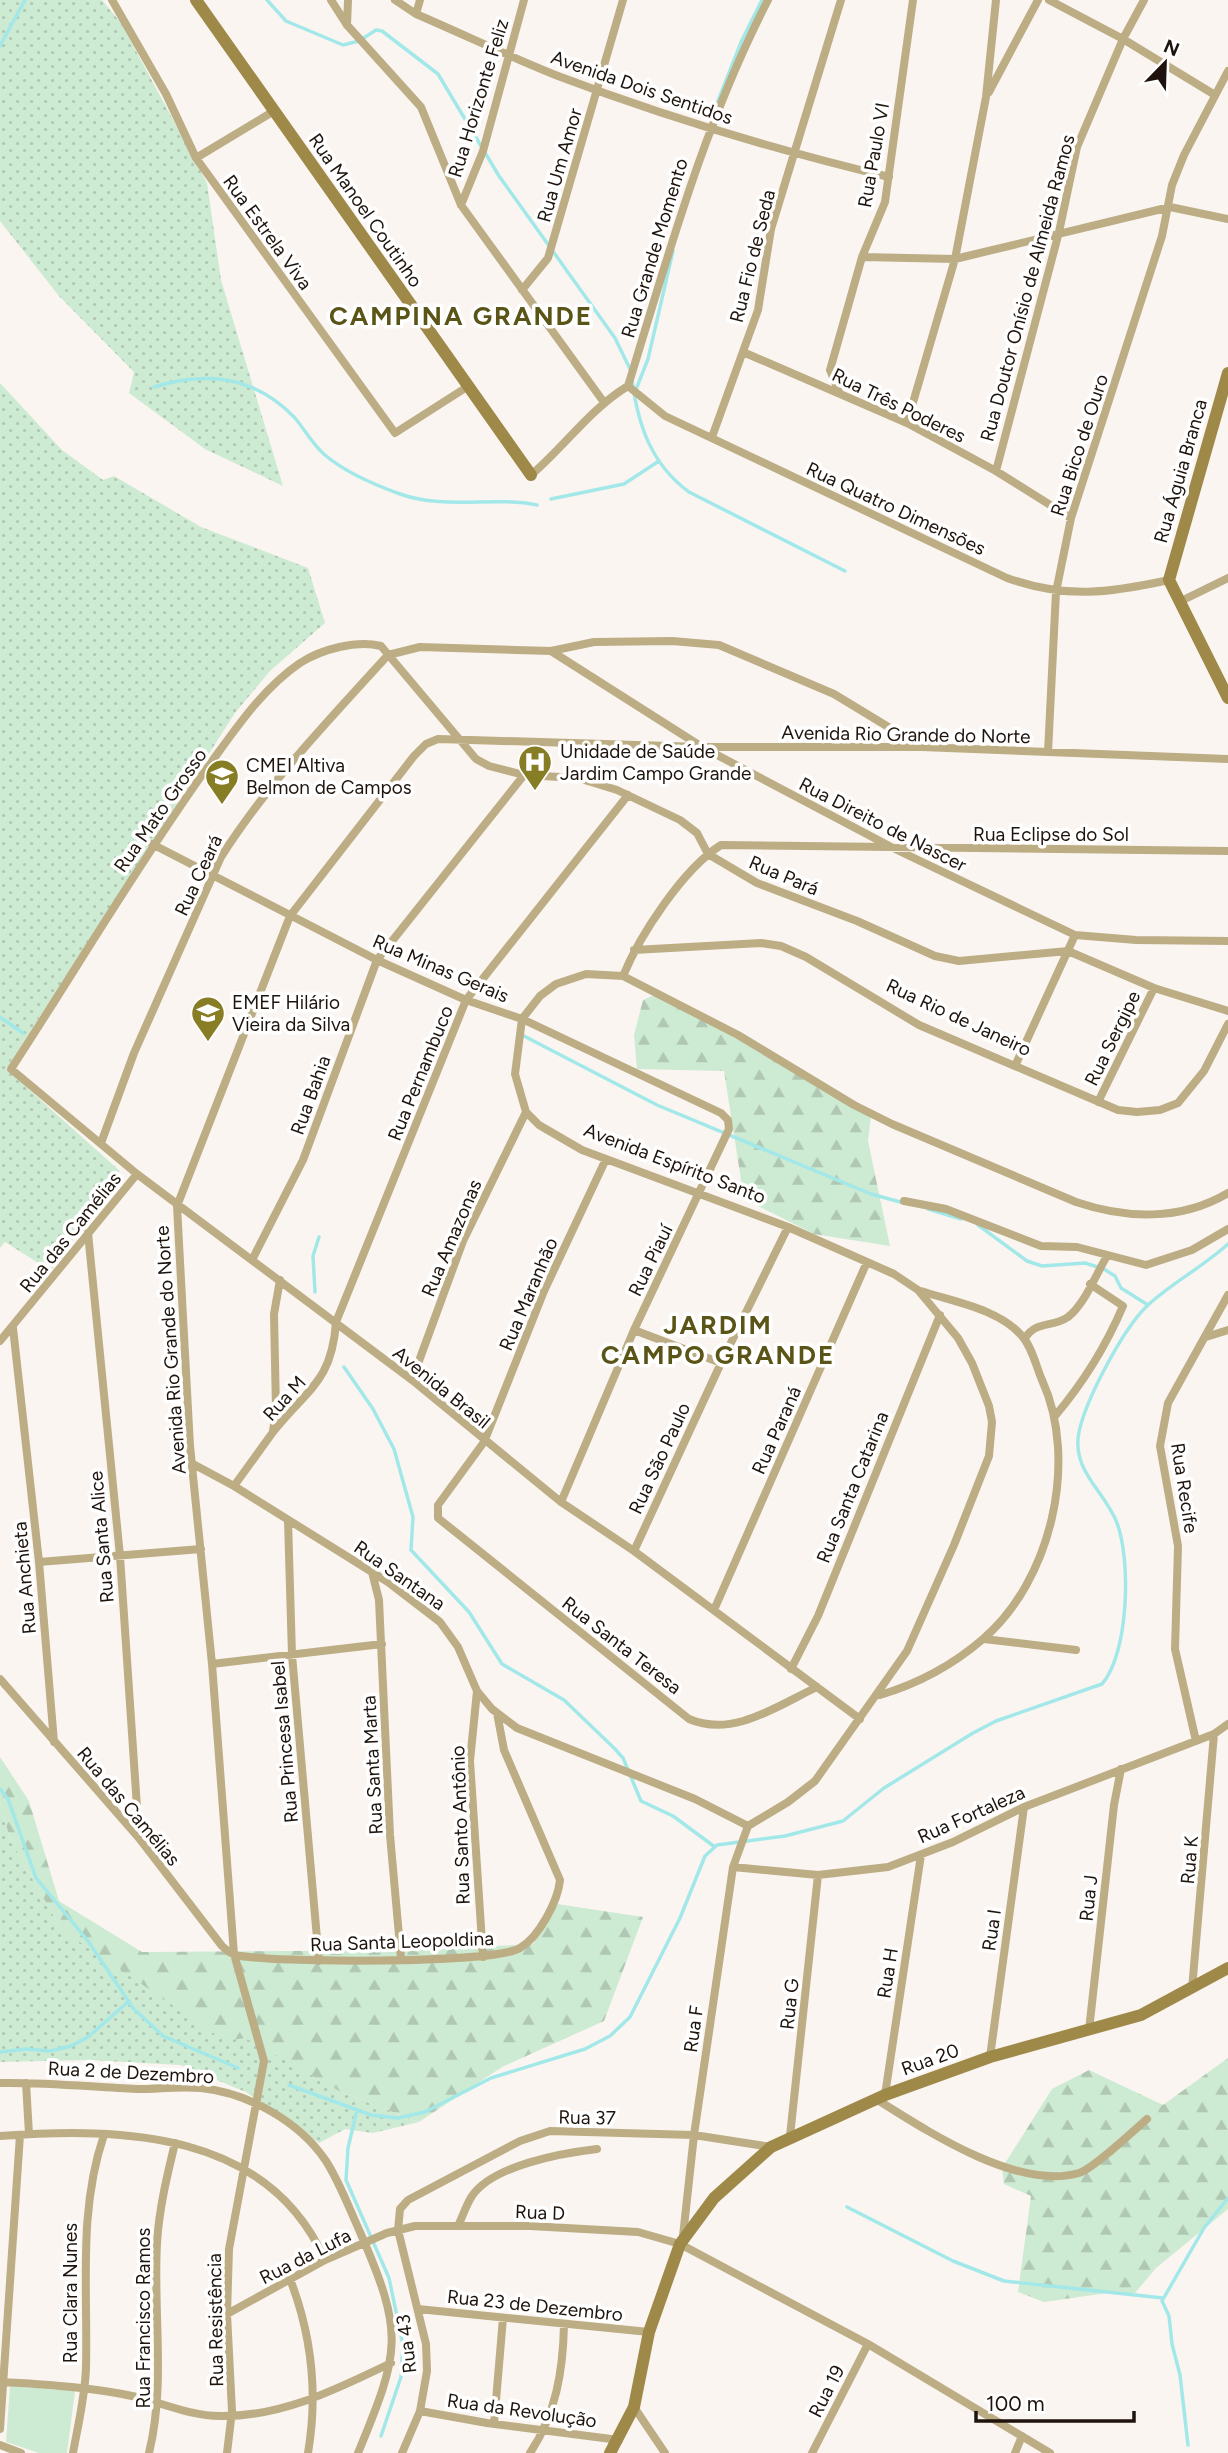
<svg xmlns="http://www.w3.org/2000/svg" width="1228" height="2453" font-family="Figtree,sans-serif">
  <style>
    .grass { fill: url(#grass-dots) }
    .forest { fill: url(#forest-firs) }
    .park { fill: #cdead2 }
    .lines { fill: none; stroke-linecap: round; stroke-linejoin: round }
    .stream { stroke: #a3e8e9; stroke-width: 3.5 }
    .street { stroke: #bcad84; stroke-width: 8 }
    .secondary { stroke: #9f8949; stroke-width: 12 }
    .labels { text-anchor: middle; stroke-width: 7; stroke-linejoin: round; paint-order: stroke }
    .street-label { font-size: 19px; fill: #1e140d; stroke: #fff }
    .poi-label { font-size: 19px; fill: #1e140d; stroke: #fff; text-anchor: start }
    .district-label { font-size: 26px; font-weight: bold; letter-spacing: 2px; fill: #5a5417; stroke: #fff }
  </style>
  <defs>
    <pattern id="grass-dots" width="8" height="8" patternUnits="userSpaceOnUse" patternTransform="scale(1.75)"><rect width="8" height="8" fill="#cdead2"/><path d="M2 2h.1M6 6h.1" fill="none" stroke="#b0c8b3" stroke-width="1.8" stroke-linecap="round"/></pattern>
    <pattern id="forest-firs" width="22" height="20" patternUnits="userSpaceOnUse" patternTransform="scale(1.75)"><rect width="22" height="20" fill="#cdead2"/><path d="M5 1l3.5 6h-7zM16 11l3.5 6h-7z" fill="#b0c8b3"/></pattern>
  </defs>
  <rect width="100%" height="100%" fill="#fbf5f1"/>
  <path class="grass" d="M0,0H102L121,23L207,183L221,280L283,486L205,449L129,393L134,372L59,296L0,221Z
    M0,383L62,450L103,480L114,476L201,527L308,568L325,623L270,671L235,713L6,1069L120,1171L51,1271L5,1242L0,1248Z
    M0,1802L10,1839L61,1929L341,2092L419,2122L373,2133L345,2129L319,2143L246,2092L180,2065L90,2060L0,2062Z"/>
  <path class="forest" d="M654,995L716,1027L871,1116L868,1141L890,1246L814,1234L744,1199L724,1071L637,1069L634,1035L643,1000Z
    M0,1757L29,1801L59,1901L142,1952L422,1950L533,1944L557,1904L643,1917L604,2021L502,2067L419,2122L341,2092L245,2038L225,2041L61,1929L10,1839L0,1802Z
    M1228,2058V2209L1156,2268L1135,2293H1107L1044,2302L1018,2292L1031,2196L1004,2184L1002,2168L1052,2089L1089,2070L1163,2105Z"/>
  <path class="park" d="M10,2386L75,2391L67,2453H39L6,2442Z"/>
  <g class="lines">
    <path class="stream" d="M267,0L286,21L343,45L359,41L376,30L382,31L438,74L499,176L615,338L630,369
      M0,46L25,0
      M712,116L742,40L762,0
      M632,380C638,425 651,464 689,492L845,571
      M154,387C208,371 255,376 295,418C305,430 313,445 325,455C346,473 375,485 400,494C445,510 492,496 537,505
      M635,392L648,359L673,251
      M551,499L624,484L659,461
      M0,1017L23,1033
      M522,1035L657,1105L871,1194L904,1203
      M928,1209L961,1219
      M978,1225L1027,1261L1042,1266L1085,1263L1104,1269L1115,1276L1121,1288L1148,1305
      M315,1292L313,1256L319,1237
      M344,1367L373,1409L394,1449L413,1517L411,1550L469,1612L502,1664L564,1700L614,1748L623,1758L641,1801L673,1816L715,1847
      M0,1789L8,1799L36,1878L88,1941L133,2008L163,2036L238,2068
      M0,2052L26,2049L50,2051L71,2046L88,2037L129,2001
      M289,2085L371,2115L398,2118L425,2112L491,2078L585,2049L610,2036L630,2017L680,1918L705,1856L717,1845L785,1836L843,1821L884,1788L973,1733L996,1721L1102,1684C1129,1653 1131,1560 1117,1523C1105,1491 1071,1471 1079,1432C1086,1399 1123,1329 1147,1306C1170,1284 1203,1267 1228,1244
      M357,2110L348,2148L346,2180L389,2278L403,2345L401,2377L381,2436
      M847,2207L953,2261L1004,2281L1163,2298
      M1188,2445L1180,2375L1172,2344L1169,2316L1162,2301L1204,2228L1228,2198"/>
    <path class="street" d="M112,0L166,94L196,158L395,433L467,387
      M331,0L347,25L421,107L461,205L603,401
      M395,0L416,14C463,34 510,57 558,76C666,117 776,150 889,177
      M1049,0L1123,39L1215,95
      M416,14L420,0
      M347,25L348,0
      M989,92L1038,0
      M196,158L274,111
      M461,205L483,151L524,0
      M862,257L955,259L1170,207L1228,219
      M522,290L548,258L623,0
      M743,352L907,423L996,471L1071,518
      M628,386L665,416L1007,578C1066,599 1109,593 1169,580
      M839,392L830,370L862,257L885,202L913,0
      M907,423L955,259L986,97L996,0
      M712,437L758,310L771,229L841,0
      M996,471L1059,232L1077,147L1123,39L1144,0
      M531,475C565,446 590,409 628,386C669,253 704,124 768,0
      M1179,602L1228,578
      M551,651L702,747L895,849L1075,935L1136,940L1228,941
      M1048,752L1056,592L1071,518L1162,236L1172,185L1184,155L1228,71
      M152,844L377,960L466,1000L522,1019L721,1113L728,1120L729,1129L634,1330L561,1502
      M634,950L761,943L781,946L806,957L919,1025L1118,1110L1137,1112L1160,1110L1178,1103L1204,1071L1228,1024
      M623,976C640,935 683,869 721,845L1228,851
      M1015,1066L1075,935
      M1098,1102L1154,988
      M101,1143L134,1053L221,857C268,783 329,720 388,655L420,647L551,651L594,642L672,641L719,645L834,694L918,745
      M606,1159L544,1291L484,1442L438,1505V1518L689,1719C733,1738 777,1706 817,1687
      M904,1201L946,1209L1041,1246L1077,1247L1146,1265L1192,1250L1228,1229
      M88,1233L120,1556L139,1837
      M252,1260L303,1160L377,960L524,775
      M13,1328L39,1562L54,1742
      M634,1330L721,1363
      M1206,1337L1228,1330
      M1025,1338C1037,1320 1052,1328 1068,1317C1085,1304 1096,1274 1107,1256
      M0,1341L137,1174
      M412,1380L463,1241L526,1112
      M1055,1416C1083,1383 1106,1346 1123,1306L1090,1284
      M273,1431L276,1410L274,1314L280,1280
      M193,1464L234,1486L388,1582L440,1622L458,1647L477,1691L492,1709L517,1728L695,1799L748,1826
      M234,1486C247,1468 260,1450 273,1432C307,1389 332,1382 336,1322L466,1000L628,795
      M288,1520L292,1655L319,1961
      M634,1551L721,1363L788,1227
      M39,1562L201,1549
      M372,1572L379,1600L390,1835L401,1958
      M714,1610L867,1262
      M984,1639L1076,1650
      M212,1664L382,1644
      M791,1669L818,1616L940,1315
      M0,1679L139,1838L222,1946C226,1950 230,1953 235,1955C272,1963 493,1964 520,1948C539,1937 558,1901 560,1880L504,1750L497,1713
      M477,1691L470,1761L483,1957
      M880,1695C917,1684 954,1664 983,1639C1051,1581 1079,1461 1042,1380C1036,1366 1032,1347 1022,1336C999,1309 954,1302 921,1291
      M860,1719L634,1551L561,1502L412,1380L137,1174L11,1069C75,971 134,871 202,775C231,736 259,691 300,663C322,649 356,640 381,646L476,759L489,766L524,775L578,778L617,790L680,820L697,833L708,854L757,883L857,921L935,956L959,961L1068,951L1154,988L1228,1011
      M1196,1741L1175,1649L1178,1546L1160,1446L1168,1403L1228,1295
      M748,1826L788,1802L815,1781L907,1651L954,1545L989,1456L992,1422L989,1406L972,1363L958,1338L918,1290L894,1274L788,1227L582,1150L539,1125L526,1112L515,1074L522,1019L540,996L556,984L586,974L623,976L738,1035L854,1105L892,1124L1076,1202C1126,1219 1181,1221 1228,1193
      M733,1867L818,1875L888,1867L953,1842L1024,1807L1214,1734L1228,1724
      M1192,1989L1214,1734
      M1089,2030L1114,1805L1121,1769
      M990,2057L1024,1807
      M0,2083C46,2082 91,2087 137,2089C159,2089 180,2086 201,2088C248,2093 299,2121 326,2161C340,2183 349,2208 360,2232C405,2335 400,2351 358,2453
      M26,2083L29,2134
      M885,2095L921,1855
      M876,2099C927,2131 1018,2191 1079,2173C1093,2169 1133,2131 1147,2119
      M0,2136C123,2127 268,2131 325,2260
      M790,2136L818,1875
      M458,2226C463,2216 466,2205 472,2196C493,2165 563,2153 597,2149
      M683,2236L694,2135L733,1867L748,1826
      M290,2279C312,2336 318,2394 308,2453
      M418,2309L649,2332
      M227,2314L325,2260L387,2233L415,2226H530L638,2232L680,2244L868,2344L1050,2453
      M4,2382C47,2385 90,2387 132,2396C161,2402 189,2416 220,2416C282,2417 337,2389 391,2363
      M634,2407L665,2453
      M420,2411L487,2423L619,2440
      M494,2424L503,2318
      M0,2429L20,2135
      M0,2445L21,2453
      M73,2453C78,2425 85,2397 86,2368C88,2289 78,2211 104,2135
      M149,2453C166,2384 153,2314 157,2243C159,2209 167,2176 175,2143
      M227,2453L232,2411L227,2314L229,2249L264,2061L234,1954L212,1664L190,1446L177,1206L290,916L414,756L426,744L438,739L702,747H921L1228,759
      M402,2453L420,2411L427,2371L426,2344L398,2230L400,2209L408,2200L520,2141L550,2131L694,2135L771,2147
      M530,2453C556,2414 563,2371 564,2325
      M812,2453L868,2344
      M1015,2453L1022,2436"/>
    <path class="secondary" d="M196,0L531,475
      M1228,373L1169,580L1228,698
      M610,2453L634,2407L649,2332L680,2244L714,2198L771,2147L885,2095L990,2057L1141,2015L1228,1968"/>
  </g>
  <defs>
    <g id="hospital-pin" transform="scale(1.75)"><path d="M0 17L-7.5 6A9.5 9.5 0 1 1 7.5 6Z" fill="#877d24" stroke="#fff"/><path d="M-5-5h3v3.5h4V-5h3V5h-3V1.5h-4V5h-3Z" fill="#fff"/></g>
    <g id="school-pin" transform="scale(1.75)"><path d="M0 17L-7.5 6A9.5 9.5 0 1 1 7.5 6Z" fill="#877d24" stroke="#fff"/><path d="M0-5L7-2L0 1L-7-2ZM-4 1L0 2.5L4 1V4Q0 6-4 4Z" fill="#fff"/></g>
  </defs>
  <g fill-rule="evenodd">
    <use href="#hospital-pin" x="535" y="762"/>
    <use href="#school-pin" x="222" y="776"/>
    <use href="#school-pin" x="208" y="1013"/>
  </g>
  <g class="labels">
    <g class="street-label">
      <text transform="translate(642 87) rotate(19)" y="7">Avenida Dois Sentidos</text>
      <text transform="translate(478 98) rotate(-73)" y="7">Rua Horizonte Feliz</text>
      <text transform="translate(873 155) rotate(-80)" y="7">Rua Paulo VI</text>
      <text transform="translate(559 165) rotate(-74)" y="7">Rua Um Amor</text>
      <text transform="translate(366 210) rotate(55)" y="7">Rua Manoel Coutinho</text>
      <text transform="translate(268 232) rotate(54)" y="7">Rua Estrela Viva</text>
      <text transform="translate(654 248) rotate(-73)" y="7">Rua Grande Momento</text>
      <text transform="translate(752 256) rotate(-76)" y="7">Rua Fio de Seda</text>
      <text transform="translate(1027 288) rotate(-75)" y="7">Rua Doutor Onísio de Almeida Ramos</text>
      <text transform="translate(899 405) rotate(26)" y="7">Rua Três Poderes</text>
      <text transform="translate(1079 445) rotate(-72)" y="7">Rua Bico de Ouro</text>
      <text transform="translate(1180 471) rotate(-74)" y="7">Rua Águia Branca</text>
      <text transform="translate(896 508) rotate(25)" y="7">Rua Quatro Dimensões</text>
      <text transform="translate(906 734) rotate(1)" y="7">Avenida Rio Grande do Norte</text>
      <text transform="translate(160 810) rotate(-55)" y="7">Rua Mato Grosso</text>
      <text transform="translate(883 824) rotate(27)" y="7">Rua Direito de Nascer</text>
      <text x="1051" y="841">Rua Eclipse do Sol</text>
      <text transform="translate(198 875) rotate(-65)" y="7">Rua Ceará</text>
      <text transform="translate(784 875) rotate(23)" y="7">Rua Pará</text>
      <text transform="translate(441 968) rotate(23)" y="7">Rua Minas Gerais</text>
      <text transform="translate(959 1017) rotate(25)" y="7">Rua Rio de Janeiro</text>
      <text transform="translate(1112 1038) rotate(-64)" y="7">Rua Sergipe</text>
      <text transform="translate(420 1073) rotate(-68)" y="7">Rua Pernambuco</text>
      <text transform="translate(310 1095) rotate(-70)" y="7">Rua Bahia</text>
      <text transform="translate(675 1163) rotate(21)" y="7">Avenida Espírito Santo</text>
      <text transform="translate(70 1232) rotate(-51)" y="7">Rua das Camélias</text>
      <text transform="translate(451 1238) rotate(-67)" y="7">Rua Amazonas</text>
      <text transform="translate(650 1260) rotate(-64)" y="7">Rua Piauí</text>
      <text transform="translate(528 1294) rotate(-67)" y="7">Rua Maranhão</text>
      <text transform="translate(170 1350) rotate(-94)" y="7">Avenida Rio Grande do Norte</text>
      <text transform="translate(442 1387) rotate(39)" y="7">Avenida Brasil</text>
      <text transform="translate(284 1398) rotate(-48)" y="7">Rua M</text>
      <text transform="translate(776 1430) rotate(-66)" y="7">Rua Paraná</text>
      <text transform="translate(659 1458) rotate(-65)" y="7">Rua São Paulo</text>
      <text transform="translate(852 1487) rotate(-68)" y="7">Rua Santa Catarina</text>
      <text transform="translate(1185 1488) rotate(81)" y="7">Rua Recife</text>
      <text transform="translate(101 1537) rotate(-95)" y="7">Rua Santa Alice</text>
      <text transform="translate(400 1575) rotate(35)" y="7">Rua Santana</text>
      <text transform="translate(24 1578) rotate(-95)" y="7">Rua Anchieta</text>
      <text transform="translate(622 1645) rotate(38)" y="7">Rua Santa Teresa</text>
      <text transform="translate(284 1742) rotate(-95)" y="7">Rua Princesa Isabel</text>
      <text transform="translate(372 1765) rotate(-93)" y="7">Rua Santa Marta</text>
      <text transform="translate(129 1806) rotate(50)" y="7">Rua das Camélias</text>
      <text transform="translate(971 1814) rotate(-24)" y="7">Rua Fortaleza</text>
      <text transform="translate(460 1825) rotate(-92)" y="7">Rua Santo Antônio</text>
      <text transform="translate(1189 1860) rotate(-85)" y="7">Rua K</text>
      <text transform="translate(1088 1898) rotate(-84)" y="7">Rua J</text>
      <text transform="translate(991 1930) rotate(-82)" y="7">Rua I</text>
      <text transform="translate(402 1941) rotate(-2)" y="7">Rua Santa Leopoldina</text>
      <text transform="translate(887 1973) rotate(-81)" y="7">Rua H</text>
      <text transform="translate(789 2004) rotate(-84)" y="7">Rua G</text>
      <text transform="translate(693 2029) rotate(-82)" y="7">Rua F</text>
      <text transform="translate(930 2059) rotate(-20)" y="7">Rua 20</text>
      <text transform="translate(131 2072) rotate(3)" y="7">Rua 2 de Dezembro</text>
      <text transform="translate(587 2117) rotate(1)" y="7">Rua 37</text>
      <text transform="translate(540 2212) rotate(2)" y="7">Rua D</text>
      <text transform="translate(305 2256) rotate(-27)" y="7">Rua da Lufa</text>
      <text transform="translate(70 2293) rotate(-90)" y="7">Rua Clara Nunes</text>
      <text transform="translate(535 2305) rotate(6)" y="7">Rua 23 de Dezembro</text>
      <text transform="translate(143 2318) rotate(-90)" y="7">Rua Francisco Ramos</text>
      <text transform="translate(215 2320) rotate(-91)" y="7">Rua Resistência</text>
      <text transform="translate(406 2344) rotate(-97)" y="7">Rua 43</text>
      <text transform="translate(826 2391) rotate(-63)" y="7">Rua 19</text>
      <text transform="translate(522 2410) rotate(8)" y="7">Rua da Revolução</text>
    </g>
    <g class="poi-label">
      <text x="560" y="758">Unidade de Saúde<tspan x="560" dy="22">Jardim Campo Grande</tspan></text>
      <text x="246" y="772">CMEI Altiva<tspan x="246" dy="22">Belmon de Campos</tspan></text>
      <text x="232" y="1009">EMEF Hilário<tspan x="232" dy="22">Vieira da Silva</tspan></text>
    </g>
    <g class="district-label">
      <text x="461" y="325">CAMPINA GRANDE</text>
      <text x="718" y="1334">JARDIM<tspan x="718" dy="30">CAMPO GRANDE</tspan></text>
    </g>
  </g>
  <g transform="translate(1165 63) rotate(23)" stroke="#ffffff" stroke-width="5" paint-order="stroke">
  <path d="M0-5L12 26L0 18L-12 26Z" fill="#1e140d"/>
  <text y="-10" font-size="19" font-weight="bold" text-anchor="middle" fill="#1e140d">N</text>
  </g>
  <path d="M976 2411v10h158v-10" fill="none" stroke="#1e140d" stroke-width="3.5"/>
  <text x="986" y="2411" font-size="21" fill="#1e140d" stroke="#ffffff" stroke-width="5" paint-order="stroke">100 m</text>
</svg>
